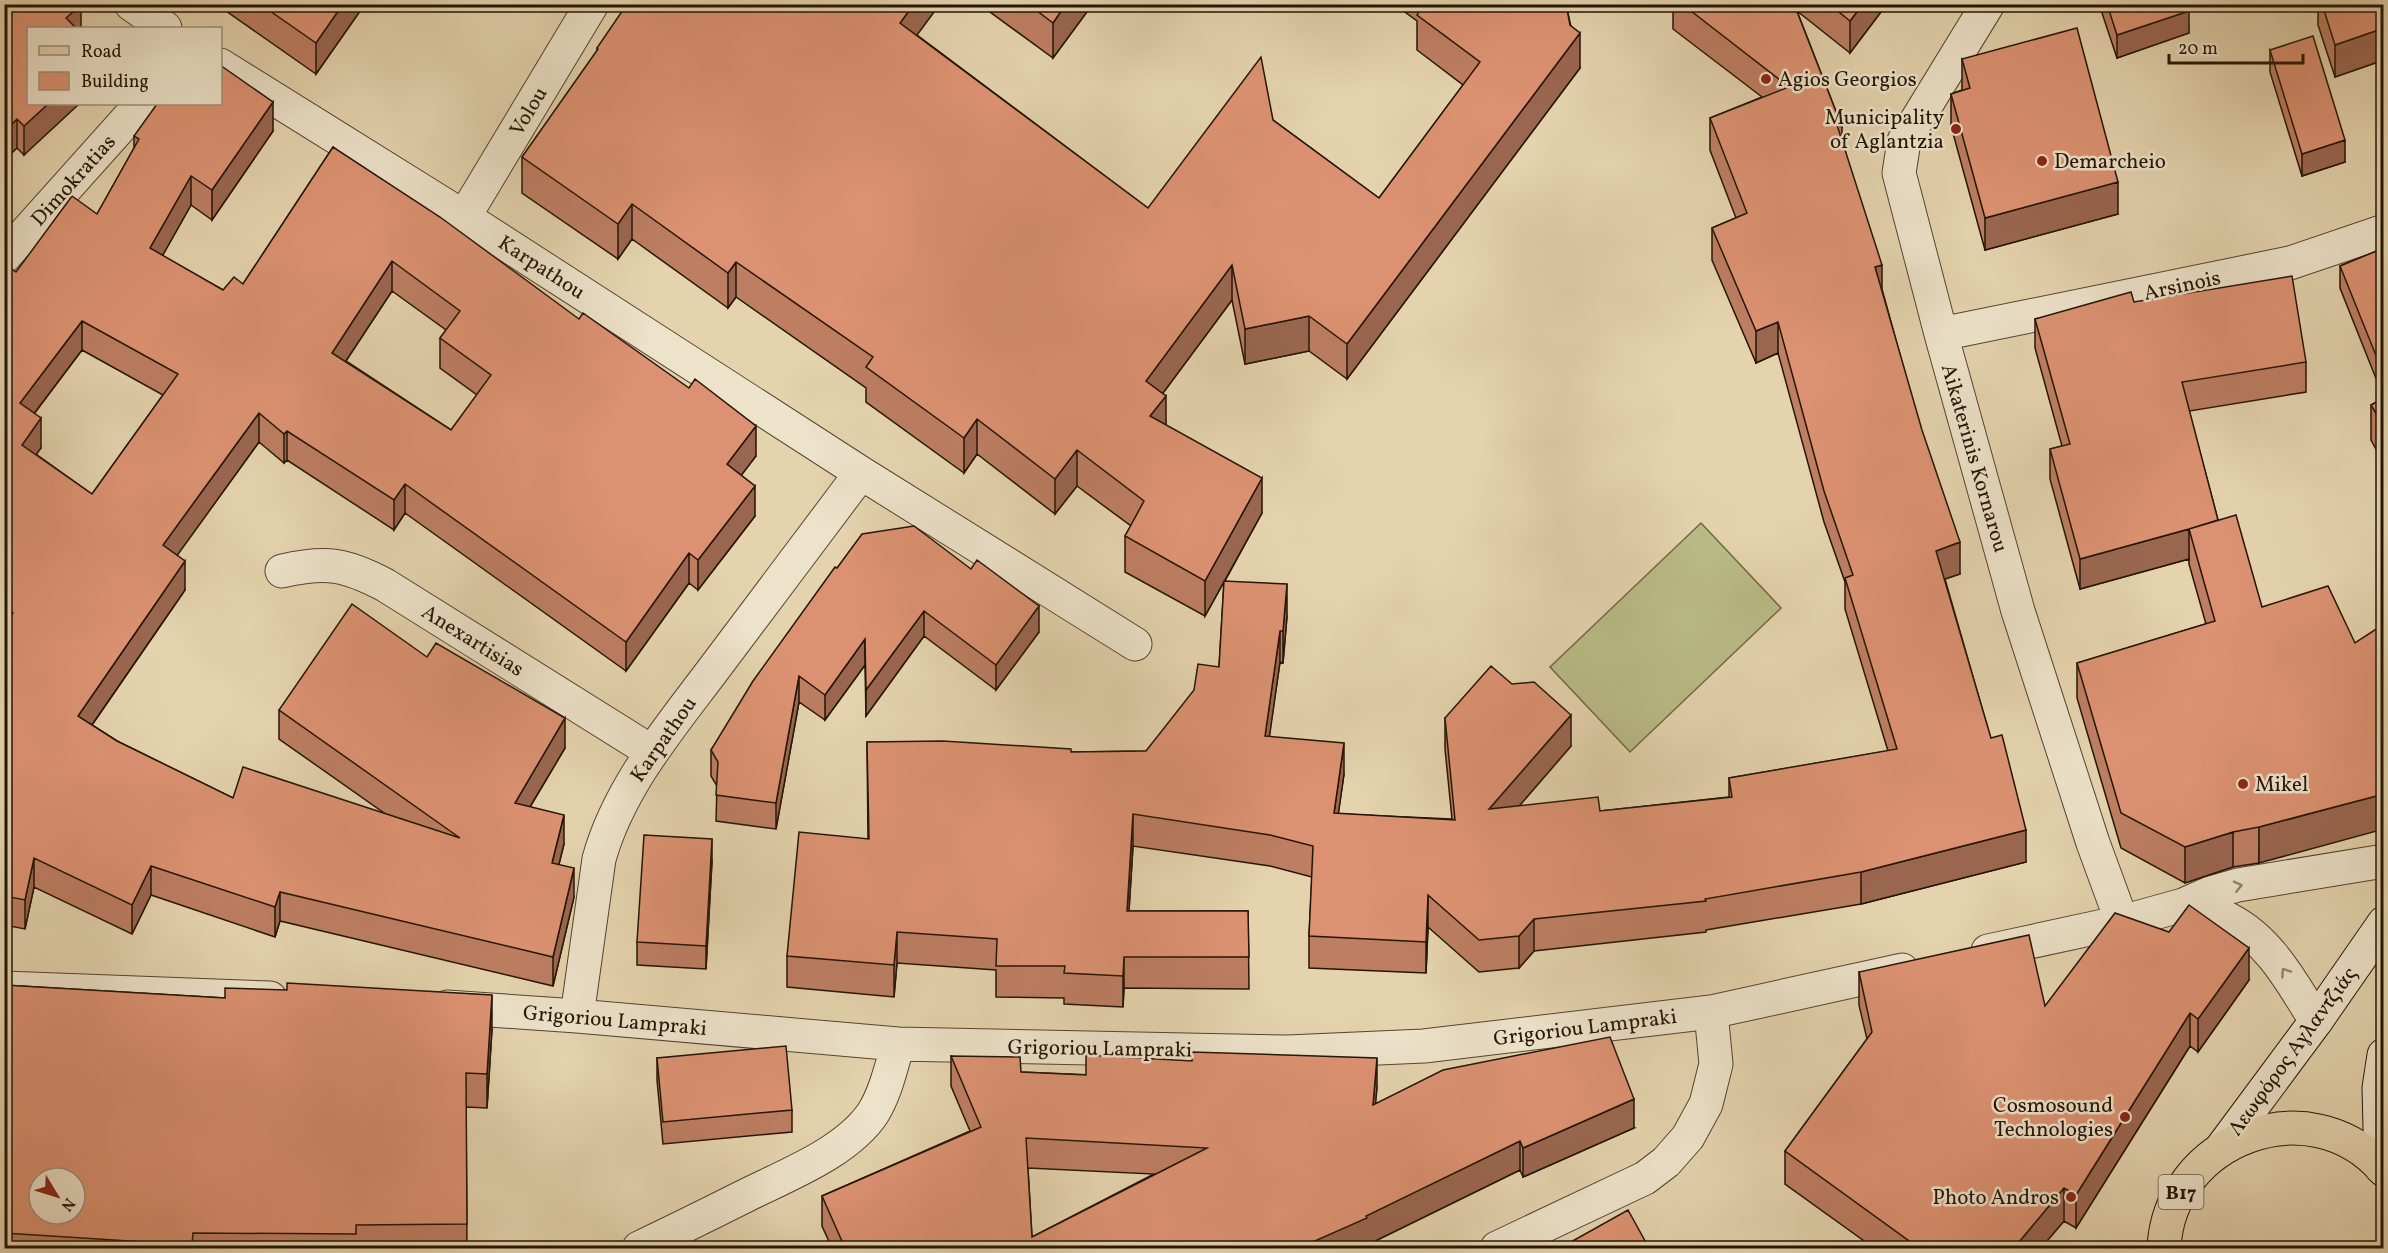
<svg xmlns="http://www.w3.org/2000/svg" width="2388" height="1253" font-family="Vollkorn,serif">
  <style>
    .grass { fill: #b9bb86; stroke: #6e6846; stroke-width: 1.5 }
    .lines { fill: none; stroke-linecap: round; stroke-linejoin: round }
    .street-casing { stroke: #544430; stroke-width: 35 }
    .secondary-casing { stroke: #241507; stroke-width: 35 }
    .primary-casing { stroke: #241507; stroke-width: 35 }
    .street { stroke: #ede2ca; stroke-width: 33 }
    .secondary { stroke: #ede2ca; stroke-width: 33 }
    .primary { stroke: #e4d3ad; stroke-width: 33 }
    .wall { fill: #bd7e62; stroke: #241507; stroke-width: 1.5; fill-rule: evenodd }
    .shaded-wall { fill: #9a6650; stroke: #241507; stroke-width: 1.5 }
    .building { fill: #dc9272; stroke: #241507; stroke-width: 1.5; fill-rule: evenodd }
    .oneway { stroke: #938672 }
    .poi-dot { fill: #8f2418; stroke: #ede2ca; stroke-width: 2 }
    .labels { text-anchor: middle; stroke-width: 5; stroke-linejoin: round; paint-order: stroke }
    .shield { fill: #ede2ca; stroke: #605242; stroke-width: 1.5 }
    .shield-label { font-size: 20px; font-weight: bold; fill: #241507 }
    .poi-label { font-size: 21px; fill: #241507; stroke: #ede2ca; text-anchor: start }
    .street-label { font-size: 21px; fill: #241507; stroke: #ede2ca }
  </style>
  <rect width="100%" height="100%" fill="#e4d3ad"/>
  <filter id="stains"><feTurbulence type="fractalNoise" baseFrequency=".00333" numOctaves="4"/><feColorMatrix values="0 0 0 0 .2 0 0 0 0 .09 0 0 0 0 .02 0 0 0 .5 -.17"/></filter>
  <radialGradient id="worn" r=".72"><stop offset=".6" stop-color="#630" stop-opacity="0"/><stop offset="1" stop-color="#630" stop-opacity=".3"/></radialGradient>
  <path class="grass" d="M1701,523L1781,608L1630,752L1550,667Z"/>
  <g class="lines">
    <g class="street-casing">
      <path id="street" d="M131,4L165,28
        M1988,4L1904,141L1899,173L1941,334L2018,611L2093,843L2122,922
        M220,65L464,217L861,473L1135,644
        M464,217L592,4
        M4,257L141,104
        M1941,334L2290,263L2384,231
        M282,571C327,561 345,564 385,585L652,752
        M2183,905C2197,909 2215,912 2228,919C2270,940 2292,983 2316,1021
        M1988,951L2122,922L2183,905L2210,893L2238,885L2384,861
        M4,988L270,998
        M447,1007L577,1016L898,1044L1288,1052L1424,1046L1711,1012L1902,970
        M577,1016L599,859C620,784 673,724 719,662C766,599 814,536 861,473
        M639,1248C675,1231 711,1213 747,1195C787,1175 847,1152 873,1113C886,1092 891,1067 898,1044
        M1497,1248L1645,1178L1666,1162L1688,1137L1706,1104L1716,1064L1711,1012"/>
    </g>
    <g class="secondary-casing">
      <path id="secondary" d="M2221,1149L2316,1021L2384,923
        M2381,1167L2379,1088L2384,1055"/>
    </g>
    <g class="primary-casing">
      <path id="primary" d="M2164,1248C2169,1139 2310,1085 2384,1170"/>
    </g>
    <use href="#street" class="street"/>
    <use href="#secondary" class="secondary"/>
    <use href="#primary" class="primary"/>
  </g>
  <path class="wall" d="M4,4L81,28L24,155L17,148L4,160Z
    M216,4H365L316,74Z
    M979,4H1092V5L1053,58Z
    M1394,4H1566L1580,68L1347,379L1309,351L1245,364L1232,300L1163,393L1166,425L1262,513L1225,581L1287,616L1283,663L1280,662L1269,737L1344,774L1338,814L1452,819L1445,749V718L1571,746L1519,806L1600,811L1729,797V778L1888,751L1845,609V582L1824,522L1778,353L1756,363L1712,260V228L1736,218L1710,150V118L1762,97L1673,29V4H1887L1850,53L1797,11L1842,127V139L1882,289L1960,574L1945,579L2026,862L1861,904L1706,930V932L1534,951L1519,968L1479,972L1428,927L1426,973L1309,968V936L1312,877L1270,866L1133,846L1129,911H1248L1249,989L1124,988L1123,1007L1064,1004V998L996,997V970L897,963L894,997L787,987V956L868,839L867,742L1071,752L1146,751L1219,667L1224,582L1205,616L1125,572V536L1131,526L1077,486L1055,514L977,454L964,473L866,402V388L736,297L728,308L632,239L618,259L522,193V157L597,51V48L917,35L1148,208L1273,120L1379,198L1463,85L1417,50V21Z
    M2099,4H2187L2189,33L2117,58Z
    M2318,4H2384V60L2335,77L2318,25Z
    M2270,50L2345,162L2302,176L2270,72Z
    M1962,59L2118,214L1985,250L1951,126V94L1962,90Z
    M273,131L212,220L191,205L162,256L223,290L243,284L333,147L756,456L741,475L755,516L698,590L689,583L626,671L405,513L394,530L287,460L284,463L259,442L177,555L185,590L92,725L117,741L233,798L384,813L279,739V710L427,657L565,748L530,807L564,844L559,864L574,897L553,986L280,921L275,937L151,895L132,934L34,887L25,929L4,925V682L6,676H4V264L16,272L97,214L134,148V136ZM392,291L446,330L440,338V368L477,395L451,430L346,361ZM82,350L163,395L92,494L36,454L41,448L34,414Z
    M2384,248V380L2377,381L2340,288V266Z
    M2134,302L2306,362V392L2189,411L2218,520L2262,607L2259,863L2233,867L2185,883L2121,848L2077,698V663L2206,624L2189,564V559L2080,589L2050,479V449L2062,446L2035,348V319Z
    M2384,398V511L2377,498V463L2382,460L2371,440V405Z
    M837,568L971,569L1039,632L996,690L924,636L866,716L865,665L825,720L799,702L776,829L716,821L717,786L711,776V750Z
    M712,861L706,969L637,965V942Z
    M1859,972L2045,1006L2249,980L2198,1052L2190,1046L2076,1228L2064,1221L2041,1248H1874L1785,1184V1151L1867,1039L1859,1005Z
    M4,985L225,998L492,1029L487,1108L466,1107L467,1248H4Z
    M951,1056L1021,1072L1377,1087L1375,1103L1634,1128L1523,1177L1520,1170L1367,1245V1248H832L822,1226V1196L970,1131L951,1086ZM1028,1168L1154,1174L1032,1237Z
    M657,1058L792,1110V1132L663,1144L657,1080Z"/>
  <path class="shaded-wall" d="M343,4H365L316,74V43Z
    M914,4H940L900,58V23Z
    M1066,4L1092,5L1053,58V23Z
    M1863,4H1887L1850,53V21Z
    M81,5V28H66V18Z
    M2189,11V33L2117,58V35Z
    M2384,28V60L2335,77V45Z
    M1580,33V68L1347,379V344Z
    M273,102V131L212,220V190Z
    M48,104H79L24,155V126Z
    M17,119V148L4,160V132Z
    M2345,140V162L2302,176V154Z
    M191,176V205L150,278V248Z
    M2118,182V214L1985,250V218Z
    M632,204V239L618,259V224Z
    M392,261V291L332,382V353Z
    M736,262V297L728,308V273Z
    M1232,265V300L1146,416V381Z
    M1882,265V297L1875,267Z
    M1309,316V351L1245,364V329Z
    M82,321V350L20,432V403Z
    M1778,322V353L1756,363V331Z
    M1166,396V431L1150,416Z
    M259,413V442L163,575V545Z
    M41,418V448L22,474V445Z
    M977,419V454L964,473V438Z
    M756,426V456L727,494V464Z
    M287,431V460L284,463V434Z
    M1077,450V486L1055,514V479Z
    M1262,478V513L1205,616V581Z
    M405,484V513L394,530V500Z
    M755,486V516L698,590V560Z
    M2189,529V559L2080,589V559Z
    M1960,542V574L1936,582V551Z
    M689,553V583L626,671V642Z
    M185,561V590L78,745V716Z
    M1287,584V616L1283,663V631Z
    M1039,606V632L996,690V665Z
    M924,611V636L866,716V690Z
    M1280,631V662L1265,768V736Z
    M865,639V665L825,720V695Z
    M799,676V702L776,829V803Z
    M1571,715V746L1489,841V809Z
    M565,718V748L515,832V803Z
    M1344,743V774L1334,845V813Z
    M2384,794V829L2259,863V827Z
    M1133,814V846L1127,942V911Z
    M564,815V844L552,892V863Z
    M2026,830V862L1861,904V872Z
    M2233,832V867L2185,883V847Z
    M712,839V861L706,969V946Z
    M34,858V887L25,929V900Z
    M151,866V895L132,934V905Z
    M574,868V897L553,986V957Z
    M280,892V921L275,937V907Z
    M1428,895V927L1426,973V942Z
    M1534,919V951L1519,968V936Z
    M897,932V963L894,997V965Z
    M2249,948V980L2198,1052V1019Z
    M1124,957V988L1123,1007V976Z
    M492,995V1029L487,1108V1074Z
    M2190,1013V1046L2076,1228V1195Z
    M1377,1058V1087L1373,1134V1105Z
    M1634,1099V1128L1523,1177V1148Z
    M1520,1141V1170L1367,1245V1248H1299Z
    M2064,1188V1221L2041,1248H2014Z"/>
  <path class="building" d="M4,4L81,5L66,18L76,28H28V104H48L24,126L17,119L4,132Z
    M260,4H343L316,43Z
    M627,4H914L900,23L1148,208L1261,57L1273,120L1379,198L1480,62L1417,15L1424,4H1566L1570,25L1580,33L1347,344L1309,316L1245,329L1232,265L1146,381L1166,396L1150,416L1262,478L1205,581L1125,536L1144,501L1077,450L1055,479L977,419L964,438L866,367L873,357L736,262L728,273L632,204L618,224L522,157L598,49L597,48Z
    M1028,4H1066L1053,23Z
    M1682,4H1794L1842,127L1837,125L1882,265L1875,267L1922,430L1960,542L1936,551L1991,738L2002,735L2026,830L1861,872L1705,899L1706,901L1534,919L1519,936L1479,940L1428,895L1426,942L1309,936L1313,846L1270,835L1133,814L1127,911H1248L1249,957H1124L1123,976L1064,973L1065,966H996L997,939L897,932L894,965L787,956L799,832L869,839L867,742L943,741L1071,749V752L1146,751L1194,690L1198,664L1219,667L1224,581L1287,584L1283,631H1280L1265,736L1344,743L1334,813L1455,820L1445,718L1491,666L1512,684L1534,682L1571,715L1489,809L1598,797L1600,811L1732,797L1729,778L1897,749L1845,578L1853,575L1824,491L1778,322L1756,331L1712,228L1747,213L1710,118L1789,87Z
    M1829,4H1863L1850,21Z
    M2107,4H2187L2189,11L2117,35Z
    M2322,4H2384V28L2335,45Z
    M2077,28L2118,182L1985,218L1951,94L1970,88L1962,59Z
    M2313,36L2345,140L2302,154L2270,50Z
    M220,65L273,102L212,190L191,176L150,248L223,290L234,277L243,284L333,147L440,217L579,319L583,313L689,388L695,379L756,426L727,464L755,486L698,560L689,553L626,642L405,484L394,500L287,431L284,434L259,413L163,545L185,561L78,716L117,741L233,798L243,767L460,838L279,710L352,604L427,657L436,643L565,718L515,803L564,815L552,863L574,868L553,957L280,892L275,907L151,866L132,905L34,858L25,900L4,896V682L11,649L4,646V626L13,613L4,608V264L16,272L72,196L97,214L139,139L134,136L157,104H220ZM392,261L460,311L440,338L491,375L451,430L332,353ZM82,321L178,374L92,494L22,445L41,418L20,403Z
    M2384,248V357L2377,358L2340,266Z
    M2292,276L2306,362L2182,382L2218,520L2189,529L2080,559L2050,449L2070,444L2035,319L2131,292L2134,302Z
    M2384,398V427L2371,405Z
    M2384,459V476L2377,463Z
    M2236,515L2262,607L2328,586L2355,643L2384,624V794L2259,827L2233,832L2185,847L2121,813L2077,663L2215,621L2189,529Z
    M914,526L971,569L977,560L1039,606L996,665L924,611L866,690L865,639L825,695L799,676L776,803L716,795L718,762L711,750L753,681L835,567L837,568L862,534Z
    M644,835L712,839L706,946L637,942Z
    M2189,905L2249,948L2198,1019L2190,1013L2076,1195L2064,1188L2014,1248H1903L1909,1241L1785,1151L1872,1032L1859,972L2029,935L2045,1006L2115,913L2169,932Z
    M287,983L492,995L487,1074L466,1073L467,1224L356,1225V1234L193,1233L192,1245L4,1233V985L225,998V988L287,990ZM39,1178H75V1214H39Z
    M1610,1037L1634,1099L1523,1148L1520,1141L1366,1216L1367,1218L1299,1248H845L822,1196L981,1127L951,1056L1020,1057L1021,1072L1086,1075V1055L1192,1061V1052L1377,1058L1373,1105L1443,1070ZM1026,1138L1207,1148L1032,1237Z
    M786,1046L792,1110L663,1122L657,1058Z
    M1628,1210L1649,1248H1560Z"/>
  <defs><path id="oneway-chevron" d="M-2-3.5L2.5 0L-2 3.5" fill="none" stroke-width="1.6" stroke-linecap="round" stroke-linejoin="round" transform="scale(1.5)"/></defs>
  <g class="oneway">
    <use href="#oneway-chevron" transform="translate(2238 886) rotate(-13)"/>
    <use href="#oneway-chevron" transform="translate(2285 972) rotate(-124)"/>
  </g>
  <g class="poi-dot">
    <circle cx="1766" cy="79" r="6"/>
    <circle cx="1956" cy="129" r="6"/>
    <circle cx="2042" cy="161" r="6"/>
    <circle cx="2243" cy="784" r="6"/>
    <circle cx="2125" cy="1117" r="6"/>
    <circle cx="2071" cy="1197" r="6"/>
  </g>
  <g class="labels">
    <rect class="shield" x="2158.5" y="1175" width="45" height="34" rx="4.5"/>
    <g class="shield-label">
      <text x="2181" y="1199">B17</text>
    </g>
    <g class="poi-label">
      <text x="1778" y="86">Agios Georgios</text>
      <text x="1944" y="124" text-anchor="end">Municipality<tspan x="1944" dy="24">of Aglantzia</tspan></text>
      <text x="2054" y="168">Demarcheio</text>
      <text x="2255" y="791">Mikel</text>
      <text x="2113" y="1112" text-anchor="end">Cosmosound<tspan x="2113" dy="24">Technologies</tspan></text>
      <text x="2059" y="1204" text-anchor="end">Photo Andros</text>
    </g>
    <g class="street-label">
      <text transform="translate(528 111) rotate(-59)" y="7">Volou</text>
      <text transform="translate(73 180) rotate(-48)" y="7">Dimokratias</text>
      <text transform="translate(542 267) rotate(33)" y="7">Karpathou</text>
      <text transform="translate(2182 285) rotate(-12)" y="7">Arsinois</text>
      <text transform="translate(1975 458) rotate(74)" y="7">Aikaterinis Kornarou</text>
      <text transform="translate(473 640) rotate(32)" y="7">Anexartisias</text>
      <text transform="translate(663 739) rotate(-55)" y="7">Karpathou</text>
      <text transform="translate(615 1020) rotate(5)" y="7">Grigoriou Lampraki</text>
      <text transform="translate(1585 1027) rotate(-7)" y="7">Grigoriou Lampraki</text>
      <text transform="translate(1100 1048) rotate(1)" y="7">Grigoriou Lampraki</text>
      <text transform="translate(2292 1051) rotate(-54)" y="7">Λεωφόρος Αγλαντζιάς</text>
    </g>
  </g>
  <rect width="2388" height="1253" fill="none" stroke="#e4d3ad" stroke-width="24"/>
  <rect x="6" y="6" width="2376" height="1241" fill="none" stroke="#241507" stroke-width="3"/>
  <rect x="12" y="12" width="2364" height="1229" fill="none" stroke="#241507" stroke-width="1.5"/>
  <rect x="27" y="27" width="195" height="78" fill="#ede2ca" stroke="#9d907c" stroke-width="1.5"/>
  <rect x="39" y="46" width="30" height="9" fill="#e4d3ad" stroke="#9d907c" stroke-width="1.5"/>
  <text x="81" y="57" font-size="18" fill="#241507">Road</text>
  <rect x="39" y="72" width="30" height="18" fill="#dc9272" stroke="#9d907c" stroke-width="1.5"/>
  <text x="81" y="87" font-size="18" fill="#241507">Building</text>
  <g transform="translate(57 1196) rotate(128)"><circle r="28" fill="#ede2ca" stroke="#9d907c" stroke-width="1.5"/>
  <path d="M0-4.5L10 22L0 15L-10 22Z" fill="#8f2418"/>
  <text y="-9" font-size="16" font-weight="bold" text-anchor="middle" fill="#241507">N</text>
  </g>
  <path d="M2169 54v9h134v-9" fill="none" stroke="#241507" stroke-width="3"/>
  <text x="2178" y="54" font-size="18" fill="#241507" stroke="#ede2ca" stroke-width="4.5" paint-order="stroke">20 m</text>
  <rect width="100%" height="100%" filter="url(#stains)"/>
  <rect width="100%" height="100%" fill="url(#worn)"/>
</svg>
